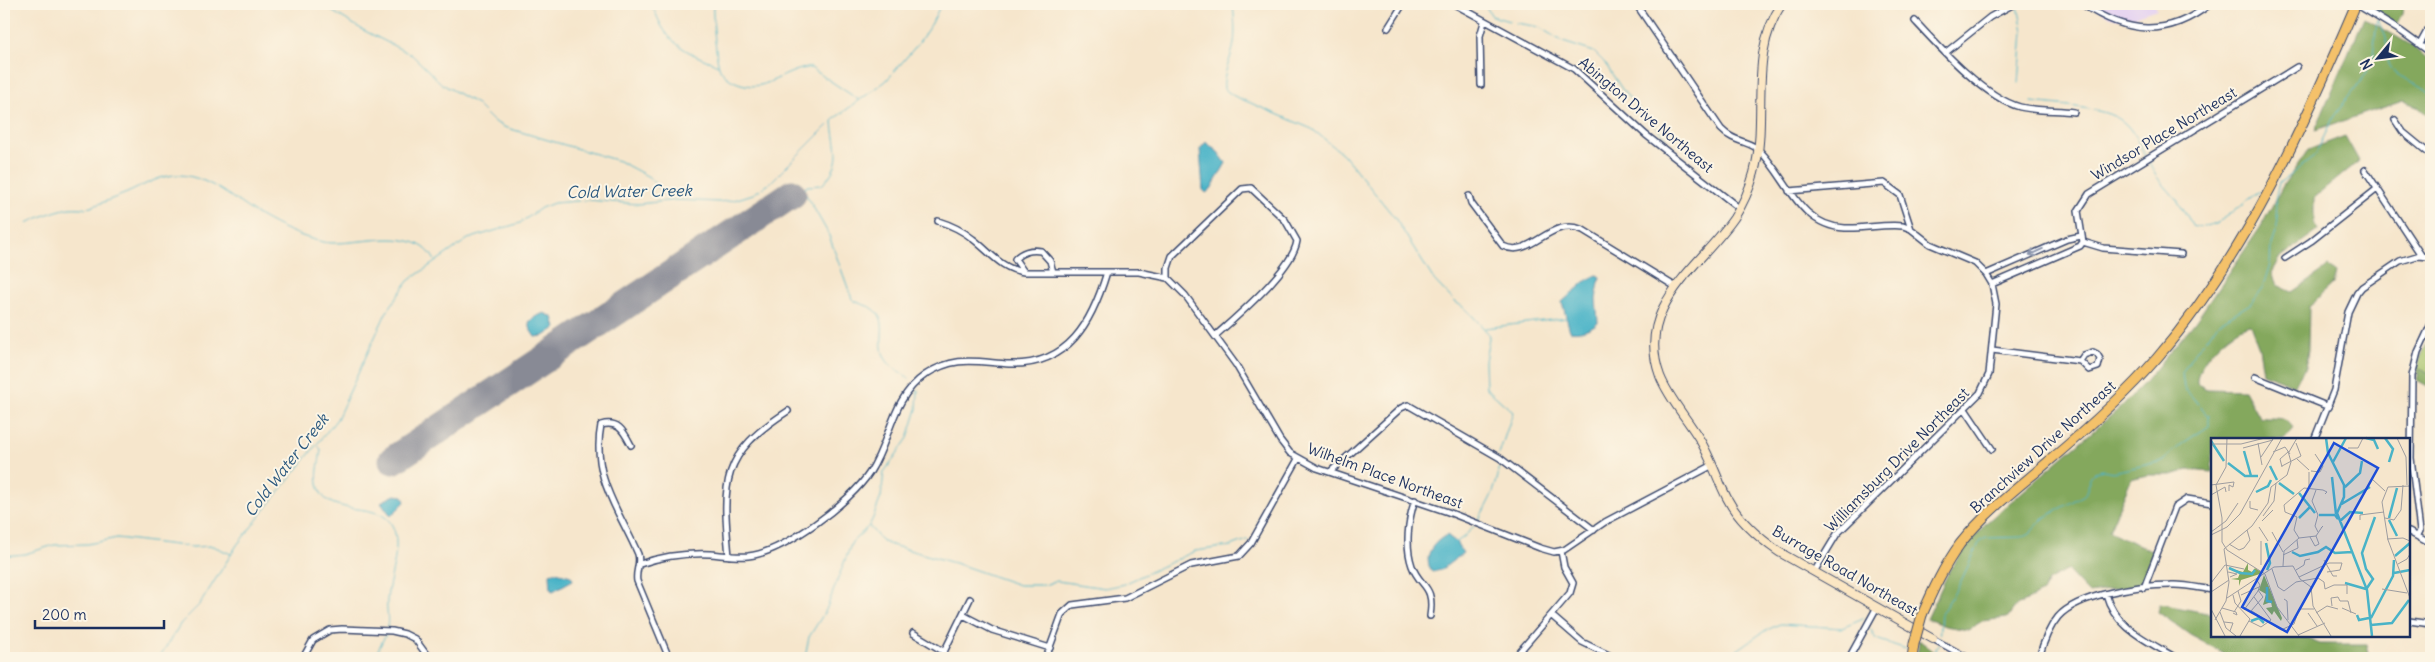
<svg xmlns="http://www.w3.org/2000/svg" width="2435" height="662" font-family="Delius,sans-serif">
  <style>
    .built { fill: #e5d3f1 }
    .green { fill: #a6c269; stroke: #607864 }
    .forest { fill: #84a85d; stroke: #506c5e }
    .water { fill: #49b3c7; stroke: #327192 }
    .lines { fill: none; stroke-linecap: round; stroke-linejoin: round }
    .stream { stroke: #49b3c7; stroke-width: 1 }
    .runway { stroke: #888a95; stroke-width: 29 }
    .street-casing { stroke: #3c4a6e; stroke-width: 8 }
    .secondary-casing { stroke: #3c4a6e; stroke-width: 10 }
    .primary-casing { stroke: #3c4a6e; stroke-width: 11 }
    .street { stroke: #fff; stroke-width: 5 }
    .secondary { stroke: #fbe6c3; stroke-width: 8 }
    .primary { stroke: #f4c16a; stroke-width: 9 }
    .primary-bridge-casing { stroke: #3c4a6e; stroke-width: 11; stroke-linecap: butt }
    .primary-bridge { stroke: #f4c16a; stroke-width: 9 }
    .oneway { stroke: #8d97ae }
    .labels { text-anchor: middle; stroke-width: 4; stroke-linejoin: round; paint-order: stroke }
    .street-label { font-size: 15px; fill: #1b2f5e; stroke: #fcf5e5 }
    .water-label { font-size: 16px; font-style: italic; fill: #29577e; stroke: #fcf5e5 }
    .inset-river { fill: none; stroke: #49b3c7; stroke-width: 2.5 }
    .inset-road { fill: none; stroke: #9e9da0; stroke-width: 1 }
    .view { fill: #1d4ed8; fill-opacity: 0.15; stroke: #1d4ed8; stroke-width: 2.5 }
    .inset-edge { fill: none; stroke: #1b2f5e; stroke-width: 2.5 }
  </style>
  <rect width="100%" height="100%" fill="#fcf5e5"/>
  <filter id="ink" filterUnits="userSpaceOnUse"><feTurbulence type="fractalNoise" baseFrequency=".02" numOctaves="2"/><feDisplacementMap in="SourceGraphic" scale="10" xChannelSelector="R" yChannelSelector="G"/><feConvolveMatrix kernelMatrix="1 2 1 2 8 2 1 2 1" color-interpolation-filters="sRGB"/></filter>
  <filter id="wash" filterUnits="userSpaceOnUse"><feTurbulence type="fractalNoise" baseFrequency=".0096" numOctaves="4" result="noise"/><feDisplacementMap in="SourceGraphic" scale="20" xChannelSelector="R" yChannelSelector="G"/><feGaussianBlur stdDeviation="1.12" result="paint"/><feColorMatrix in="noise" values="0 0 0 0 0 0 0 0 0 0 0 0 0 0 0 0 0 1.4 0 .05"/><feComposite in="paint" operator="in"/></filter>
  <g filter="url(#wash)">
    <rect width="100%" height="100%" fill="#f6e6cc"/>
    <path class="built" d="M2090,4H2155L2157,9L2124,20L2111,17Z"/>
    <path class="green" d="M2431,335V375L2416,373L2419,361Z"/>
    <path class="forest" d="M2369,4H2404L2402,14L2396,25L2373,10Z
      M2364,18L2411,45L2431,63V118L2417,106L2403,101L2315,130Z
      M2345,136L2359,161L2314,198V223L2318,230L2281,257L2272,273L2277,285L2292,292L2328,267L2336,272L2333,284L2309,306L2308,351L2305,368L2294,386L2263,373L2259,348L2250,324C2231,328 2195,362 2197,384L2207,389L2244,390L2259,417C2272,420 2285,414 2293,428L2285,439L2212,440V472L2188,470L2172,475H2147L2131,479L2109,531L2153,552L2141,585L2089,593L2067,570L2048,581L2042,592L2015,607L2007,618L1982,621L1968,630L1945,626L1927,619L1950,569L1986,523L2121,407L2145,382L2195,322L2260,228L2284,184L2308,150Z
      M2419,369L2431,373V389L2417,381Z
      M2160,604L2212,614V636H2300L2320,644H2366L2369,658H2233L2190,635L2158,612Z
      M1919,640L1941,657V658H1917Z"/>
    <path class="water" d="M1206,142L1218,152L1226,163L1211,189L1206,193L1203,190L1200,149Z
      M1597,275L1600,277L1596,299L1598,322C1592,329 1578,333 1570,331L1562,302L1587,280Z
      M544,313L553,317L556,328L544,336L535,337L531,331L529,322L535,317Z
      M395,495L403,496L405,502L391,516L381,502Z
      M1447,535L1456,542L1463,553L1441,570L1432,572C1422,556 1433,542 1447,535Z
      M556,572L571,576L573,580L553,591L551,590L550,574Z"/>
    <g class="lines">
      <path class="stream" d="M320,4L363,30L412,55L442,84L475,103L493,121L504,127L619,161L649,177L669,200
        M650,4C655,10 657,17 661,25C674,48 694,55 718,65
        M713,4C712,13 716,62 720,69C728,83 750,89 764,84C777,80 800,66 811,68L859,100
        M1233,4C1234,17 1236,30 1234,43C1232,58 1222,74 1224,89L1234,96L1312,129L1343,154L1395,218L1434,280L1454,301L1467,310L1488,333L1489,338L1485,361L1486,388L1513,412L1499,454
        M1484,4L1492,16L1509,21
        M2018,6L2023,31L2019,83
        M2378,12L2379,4
        M2377,20C2380,25 2383,30 2385,34C2389,45 2383,60 2391,69C2402,81 2421,82 2431,94
        M1516,23L1539,27L1563,42L1594,52L1604,62L1624,92L1666,138
        M2032,102C2054,105 2105,107 2122,121C2133,129 2139,144 2145,156
        M833,121C835,150 845,161 822,185L807,186L804,191L828,233L852,299C859,305 871,305 877,312C889,326 875,345 887,361C892,368 902,373 909,378
        M2149,162L2156,176L2177,200L2194,227C2226,227 2236,205 2260,191
        M27,223C40,217 54,211 69,208C76,207 85,209 91,207C103,202 115,198 127,193C143,186 161,174 180,175C211,177 234,201 260,216C279,227 300,237 323,242C353,248 417,222 435,261
        M1485,328L1567,318
        M318,446L321,449C320,460 316,473 318,483C322,519 374,500 390,522C405,543 388,578 387,601C386,610 389,618 387,627
        M1478,520C1490,501 1499,483 1500,461
        M869,526L880,539L888,544L958,564L1019,585H1044L1057,581L1105,588L1124,584L1195,551L1231,546L1247,540
        M1455,543L1465,536L1474,526
        M4,556L25,554L54,545L88,544L117,538L192,547L213,546L231,554
        M1871,630L1876,639L1906,649
        M1939,641L1941,614L1958,587L1980,541L1986,538L2022,537L2030,533L2044,518L2084,495L2088,490L2089,478L2095,472L2103,470L2113,472L2163,461L2183,443L2209,426V416L2184,388L2182,373L2195,351L2207,339L2217,324L2250,304L2262,289L2270,264L2271,245L2278,222L2275,199L2279,183L2314,157L2334,116L2366,74L2373,55L2377,20
        M1917,655L1936,654
        M159,658L181,623L200,604L237,545L337,419L386,313L408,281L468,239L520,223L541,208L554,203L588,200L638,204L677,200L719,202L734,200L753,194L769,184L835,118L886,81L917,45L932,23L941,4
        M374,658L386,634
        M805,658L809,637L826,610L852,542L869,526L873,518L881,497L884,472L908,438L917,409L918,390
        M1726,658L1763,632L1780,624L1842,628L1863,619
        M1938,658L1936,649L1938,645"/>
      <path class="runway" d="M393,460L792,194"/>
    </g>
  </g>
  <g filter="url(#ink)">
    <g class="lines">
      <g class="street-casing">
        <path id="street" d="M1454,4L1574,69L1646,135L1739,208
          M1636,4L1721,129C1734,143 1751,141 1760,151C1788,179 1799,226 1845,228C1864,229 1883,224 1903,226L1911,229L1930,244L1975,263L1986,274L1992,284L1996,304L1989,374L1980,393L1837,534L1814,572
          M2082,4C2127,34 2167,38 2210,4
          M2356,4L2402,32L2431,53
          M1915,21C1939,47 1985,98 2020,107C2037,111 2056,110 2074,112
          M1388,28L1403,4
          M2420,44L2431,24
          M1945,53L1990,17L2014,4
          M1481,85L1480,36L1484,22
          M2395,120L2403,132L2431,155
          M2365,170L2421,255
          M1789,191L1884,183L1900,195L1911,229
          M1469,196L1471,203L1503,246C1531,260 1550,215 1583,230L1676,287
          M938,221C951,225 962,230 973,239C990,252 1001,269 1024,272
          M2083,242L2078,211L2089,194L2297,67
          M2083,242L2103,248L2181,254
          M2285,258L2311,241L2377,189
          M1053,272L1050,261L1041,251C1031,249 1021,252 1015,259L1024,272H1139L1168,278L1185,295L1236,365L1280,440L1290,453L1317,468L1448,512L1540,548L1554,552L1564,550L1605,522L1713,465
          M1986,274L2067,239L2081,236
          M1168,278V268L1172,256L1242,189L1251,188L1285,220L1297,241C1293,269 1237,316 1215,336
          M1992,284L2080,246L2083,242
          M1992,350L2080,361L2089,370L2098,367L2100,359L2097,354L2093,352L2084,355L2080,361
          M2255,377L2329,407
          M1965,409L1992,449
          M2314,440L2334,390L2348,312L2357,293L2362,287L2400,261L2417,256L2431,257
          M631,445C624,432 619,420 601,425C591,477 619,510 638,554C641,564 635,571 637,581L669,658
          M1330,472L1401,408L1408,405L1500,458L1594,530
          M1415,500C1408,520 1405,546 1412,566C1420,588 1435,584 1430,616
          M2409,532L2431,544
          M2418,535L2420,531L2411,458L2412,376L2418,352L2431,324
          M729,556C722,481 721,454 788,411
          M640,564C663,556 686,553 710,554C723,555 735,557 748,556C784,552 851,502 870,472C891,440 891,398 925,375C955,355 976,362 1009,364C1069,366 1092,322 1107,272
          M2144,588L2175,507L2187,499L2212,503
          M2106,594C2115,628 2148,641 2176,658
          M963,615L992,630L1050,648
          M1552,616L1582,642L1615,658
          M2409,621L2431,624
          M913,633L943,651
          M1933,639L1968,658
          M303,658L313,640L330,630L342,629L392,631L405,634L415,639L429,658
          M941,658L970,599
          M1046,658L1062,614L1072,605L1125,598L1191,565L1239,556L1251,543L1298,459
          M1514,658L1570,593L1573,583L1564,567L1561,551
          M1849,658L1877,607
          M2039,658C2043,643 2048,629 2058,617C2078,594 2140,585 2171,585C2184,584 2199,588 2212,590"/>
      </g>
      <g class="secondary-casing">
        <path id="secondary" d="M1782,4C1747,54 1769,117 1754,173C1750,188 1743,204 1734,218C1700,267 1634,306 1660,376C1669,399 1687,418 1700,440C1711,458 1717,479 1727,498C1738,520 1759,538 1779,552L1933,639"/>
      </g>
      <g class="primary-casing">
        <path id="primary" d="M1922,615C1933,590 1944,566 1960,544C1985,512 2019,487 2049,461C2087,429 2124,396 2157,358C2246,255 2303,128 2356,4
          M1912,658L1914,644"/>
      </g>
      <use href="#street" class="street"/>
      <use href="#secondary" class="secondary"/>
      <use href="#primary" class="primary"/>
      <g class="primary-bridge-casing">
        <path id="primary-bridge" d="M1914,644L1922,615"/>
      </g>
      <use href="#primary-bridge" class="primary-bridge"/>
    </g>
    <defs><path id="oneway-shaft" d="M-6 0H5M1.5-3L5.5 0L1.5 3" fill="none" stroke-width="1.6" stroke-linecap="round" stroke-linejoin="round" transform="scale(1.25)"/></defs>
    <use class="oneway" href="#oneway-shaft" transform="translate(2036 252) rotate(156)"/>
  </g>
  <g class="labels">
    <g class="street-label">
      <text transform="translate(1646 115) rotate(40)" y="5">Abington Drive Northeast</text>
      <text transform="translate(2164 134) rotate(-31)" y="5">Windsor Place Northeast</text>
      <text transform="translate(2043 447) rotate(-42)" y="5">Branchview Drive Northeast</text>
      <text transform="translate(1897 460) rotate(-45)" y="5">Williamsburg Drive Northeast</text>
      <text transform="translate(1385 476) rotate(20)" y="5">Wilhelm Place Northeast</text>
      <text transform="translate(1845 571) rotate(30)" y="5">Burrage Road Northeast</text>
    </g>
    <g class="water-label">
      <text transform="translate(629 191) rotate(-1)" y="6">Cold Water Creek</text>
      <text transform="translate(286 465) rotate(-52)" y="6">Cold Water Creek</text>
    </g>
  </g>
  <g transform="translate(2211 438)">
    <rect width="199" height="199" fill="#f6e6cc"/>
    <path d="M37,125V132L41,134L44,130L52,135L30,142L28,148V142L20,141L27,140L29,135L17,130L32,134ZM53,137L71,180L70,183L63,173L61,177L55,170L61,169L60,164L52,167L55,156L48,152Z" fill="#84a85d"/>
    <path class="inset-river" d="M115,0L117,15L133,47V59L126,75L156,152L161,198M155,0L163,2L167,11M174,0L182,11L178,24M0,3L13,23M33,13L40,38M122,24L135,0M17,25L34,38H47M59,28L66,42M121,39L125,76M68,45L83,56M134,49L149,35L151,23M45,54L57,48L60,42M88,55L104,75M129,67L159,49M108,77H124L127,81M88,80L99,69M178,80L186,50M178,82L186,98M129,83L139,74L152,75M55,105L59,125L56,132M81,114L89,118L107,114L115,109L124,115L141,114M184,118L199,105M18,130L29,135L41,136L44,132M183,135L199,132M134,145L155,151M56,149V163L61,164M156,150L162,141L155,131L151,115L164,79M146,177L148,182L158,180M160,180L182,138L183,122M40,183L48,180L53,185M160,187L181,185L198,162"/>
    <path class="inset-road" d="M16,0L15,29L5,47L11,80V104L16,112L54,136L66,169L88,198M186,0L195,19L196,47M47,5L51,27M1,6H30L54,0M32,10L62,2M137,10H147L152,0M62,14L74,9L79,16M78,14L86,0M50,19L62,1M86,21L98,32M71,28L90,18L85,5M71,29L69,21L77,14M100,33L109,34L112,28L104,16M161,41L174,53M0,47L23,44M199,48L177,49L171,64L177,102L199,160M98,50V34M105,52L101,63L107,77L104,88L107,94M18,53V47L22,49L23,44M0,57L14,49L15,54M39,63V70L47,72M52,78L63,63L65,45M174,80L183,82L190,72L192,47M149,82V77L173,74M51,83L62,72M48,89L57,103M0,94L15,83L27,65M61,94L72,114M0,97L16,89L29,76L71,0M99,99L104,108L108,106L105,98M88,100L83,92L86,79L74,74L73,67L93,50L112,52L116,54L114,56M176,101L192,100L199,103M18,106L28,112L33,110L39,102L36,92M72,117L87,110L86,102M113,122L122,138H126M187,126L196,121L199,116M50,127V103M72,128L73,113L88,100L105,98L111,89L112,88L110,90M61,131L67,149L73,153L85,144L107,140L113,144L114,151L123,147H136V156M85,132L93,127L94,122L99,121M17,134L26,136L19,139M88,139L118,125H131L129,132L116,134M0,145L14,127L33,131M171,151L196,155M0,154L18,142M22,157L24,165L39,181L29,198M30,157L48,149M16,160L63,129L82,128L89,141L100,149L102,168L120,198M73,161L76,163L77,182M121,168L120,160L127,159L129,163H137L140,175M11,170L25,174L26,177L22,175M131,170L145,176M0,171L14,198M33,172L47,153L49,147L45,141M40,173L52,159L47,152M41,173L70,192L83,186L88,171H103M9,174L15,190L25,198M23,174L30,163L27,153M97,175L106,188M105,175L116,168L127,171M4,182L15,163L18,144L13,111L41,88L57,65L60,49L76,37L80,24L77,13M38,183L50,189L60,182L43,159M13,184L22,185L19,193M87,197L114,185"/>
    <path class="view" d="M123,5L167,30L76,194L31,169Z"/>
    <rect width="199" height="199" class="inset-edge"/>
  </g>
  <rect width="2435" height="662" fill="none" stroke="#fcf5e5" stroke-width="20"/>
  <g transform="translate(2378 58) rotate(241)" stroke="#fcf5e5" stroke-width="4" paint-order="stroke">
  <path d="M0-4L9 19L0 12L-9 19Z" fill="#1b2f5e"/>
  <text y="-8" font-size="14" font-weight="bold" text-anchor="middle" fill="#1b2f5e">N</text>
  </g>
  <path d="M35 620v8h129v-8" fill="none" stroke="#1b2f5e" stroke-width="2.5"/>
  <text x="42" y="620" font-size="15" fill="#1b2f5e" stroke="#fcf5e5" stroke-width="4" paint-order="stroke">200 m</text>
</svg>
